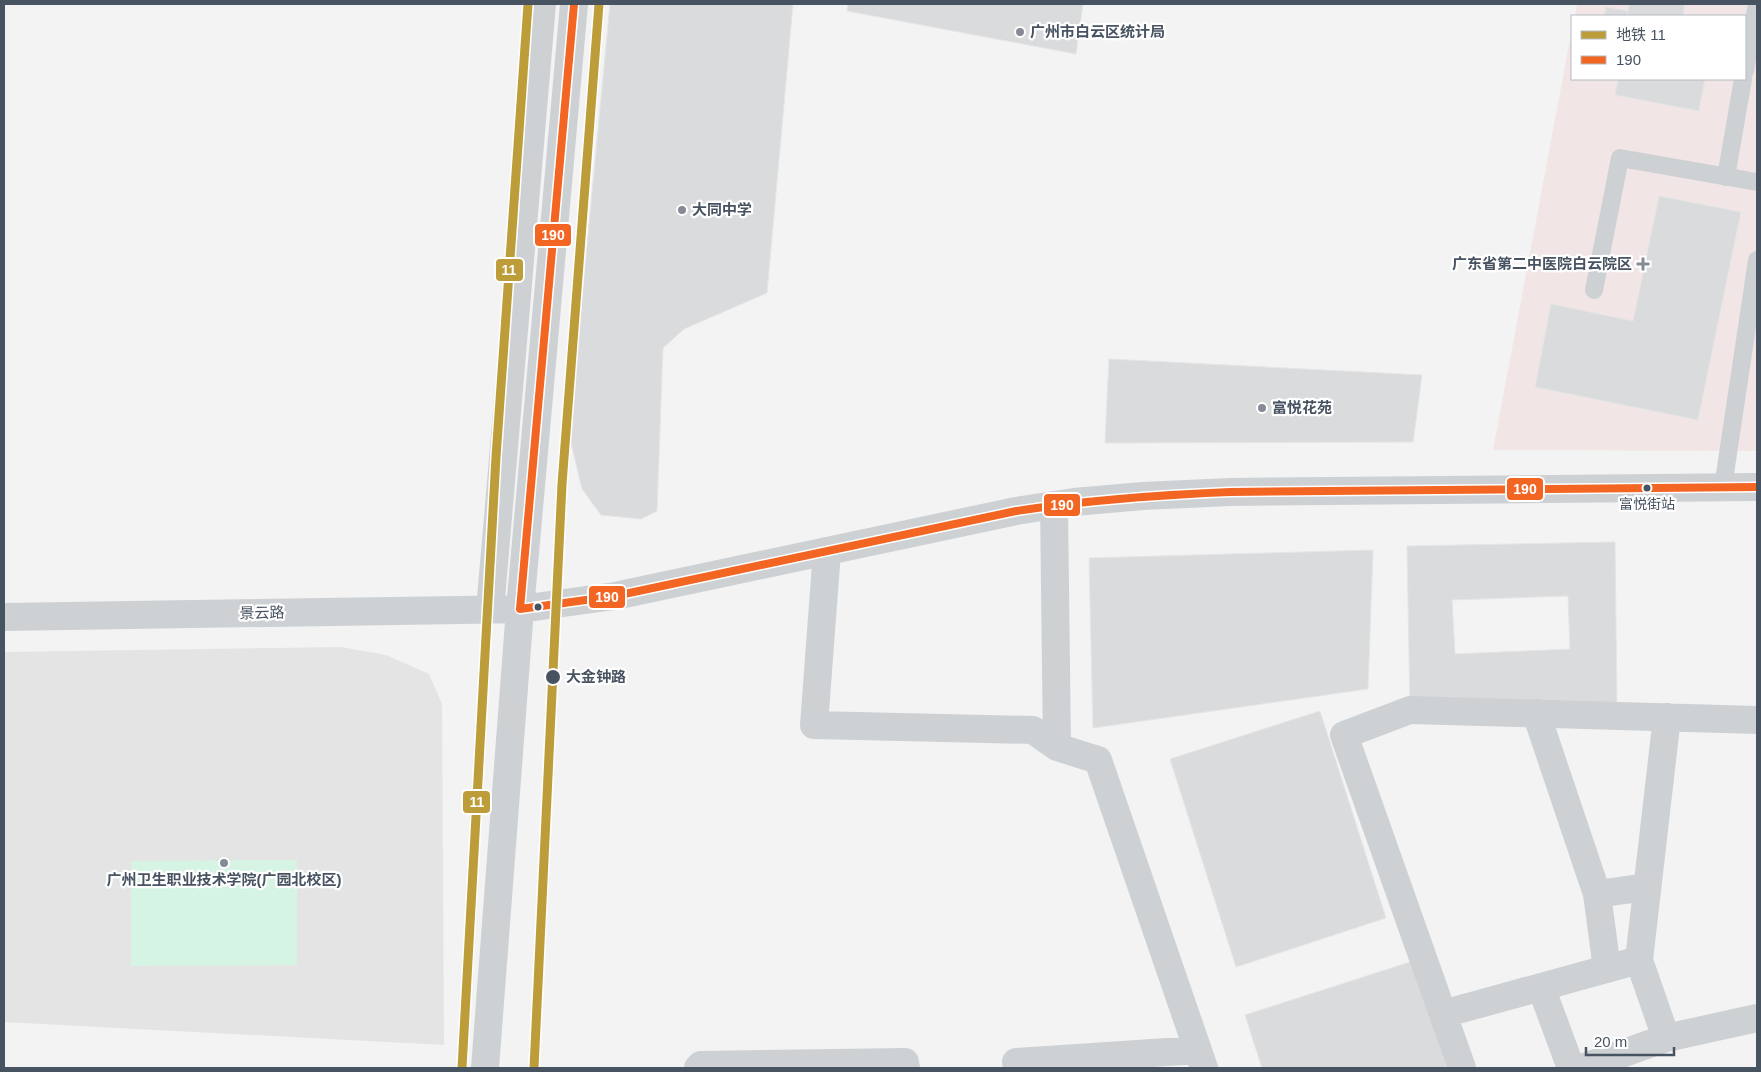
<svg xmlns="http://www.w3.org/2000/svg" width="1761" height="1072" font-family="Helvetica,'Noto Sans SC',sans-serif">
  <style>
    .education { fill: #e4e4e5 }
    .medical { fill: #f1e6e5 }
    .green { fill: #d6f4e4 }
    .building { fill: #dadbdd; stroke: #e5e5e6; fill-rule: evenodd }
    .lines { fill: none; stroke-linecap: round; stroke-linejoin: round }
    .service { stroke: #ced1d4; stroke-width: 18 }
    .minor { stroke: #ced1d4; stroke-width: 28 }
    .tertiary { stroke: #ced1d4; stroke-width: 28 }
    .bus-1-casing { stroke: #fff; stroke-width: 11 }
    .bus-1 { stroke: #f26522; stroke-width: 8 }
    .metro-1-casing { stroke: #fff; stroke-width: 12 }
    .metro-1 { stroke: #bc9d3a; stroke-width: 9 }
    .poi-dot { fill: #848b94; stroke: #fff; stroke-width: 2 }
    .bus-dot { fill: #485361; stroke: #fff; stroke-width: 2 }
    .labels { text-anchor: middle; stroke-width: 4.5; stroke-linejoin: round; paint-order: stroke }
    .bus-label { font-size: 14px; fill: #485361; stroke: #fff }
    .poi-label { font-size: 15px; font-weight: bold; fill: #485361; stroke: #fff; text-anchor: start }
    .street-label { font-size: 15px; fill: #485361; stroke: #fff }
    .stop-label { font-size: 15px; font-weight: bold; fill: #485361; stroke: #fff; text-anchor: start }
    .line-badge { stroke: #fff; stroke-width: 2 }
    .badge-label { font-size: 14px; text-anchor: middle; font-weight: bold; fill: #fff }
  </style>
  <rect width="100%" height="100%" fill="#f3f3f3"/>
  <path class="education" d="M341,647L386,655L429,674L442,704L444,1045L4,1022V652Z"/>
  <path class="medical" d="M1577,4H1757V451L1493,450L1572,29V79H1745V16H1575Z"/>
  <path class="green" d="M297,860V965L131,966V861Z"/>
  <path class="building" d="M610,4H793L767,293L684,329L663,348L657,511L641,519L601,515L582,489L569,434Z
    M848,4H1083L1076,54L847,11Z
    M1629,4H1685L1683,16H1627Z
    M1606,7L1628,11L1627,16H1604Z
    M1612,79H1705L1699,111L1615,95L1618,80Z
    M1659,196L1741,212L1698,420L1535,387L1551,304L1633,321Z
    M1109,359L1422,375L1413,442L1105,443Z
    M1615,542L1617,706L1410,710L1407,546ZM1568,596L1570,649L1455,654L1452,600Z
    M1373,550L1368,689L1093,728L1089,558Z
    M1320,711L1386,918L1236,967L1170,759Z
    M1413,961L1447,1068H1262L1245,1015Z"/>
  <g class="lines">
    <path class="service" d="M1745,71L1757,4
      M1726,177L1743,79
      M1594,290L1620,158L1757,182
      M1723,487L1757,260"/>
    <path class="minor" d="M1054,505L1057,747L1098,760L1204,1068
      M827,551L814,725L1033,730L1057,747
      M1536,713L1597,894
      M1639,960L1667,717
      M1607,969L1597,894L1647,887
      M1541,987L1571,1068
      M1443,1014L1639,960L1666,1038
      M1016,1062L1197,1050
      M485,1068L520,609
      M698,1068L701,1065L905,1062L906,1068
      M1462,1068L1344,735L1410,710L1757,720
      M1582,1068L1666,1038L1757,1018"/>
    <path class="tertiary" d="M520,609L574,4
      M490,610L542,4
      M4,617L520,609L615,596L1016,511L1074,502L1143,496L1230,492L1757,487"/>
    <g class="bus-1-casing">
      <path id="bus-1" d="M574,4L520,609L615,596L1016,511C1088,500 1157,495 1230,492L1757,487"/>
    </g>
    <use href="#bus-1" class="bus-1"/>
    <g class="metro-1-casing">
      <path id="metro-1" d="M462,1068L496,457L528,4
        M534,1068L562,484L599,4"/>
    </g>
    <use href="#metro-1" class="metro-1"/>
  </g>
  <g class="poi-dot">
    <circle cx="1020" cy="32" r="5"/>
    <circle cx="682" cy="210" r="5"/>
    <path d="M1640.5 256.5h5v5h5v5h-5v5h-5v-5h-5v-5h5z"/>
    <circle cx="1262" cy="408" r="5"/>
    <circle cx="224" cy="863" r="5"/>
  </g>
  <g class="bus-dot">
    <circle cx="1647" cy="488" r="4.5"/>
    <circle cx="538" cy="607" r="4.5"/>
    <circle cx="553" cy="677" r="8"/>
  </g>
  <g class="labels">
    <g class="bus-label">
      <text x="1647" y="509">富悦街站</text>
    </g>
    <g class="poi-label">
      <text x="1030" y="37">广州市白云区统计局</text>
      <text x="692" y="215">大同中学</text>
      <text x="1632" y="269" text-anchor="end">广东省第二中医院白云院区</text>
      <text x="1272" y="413">富悦花苑</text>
      <text x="224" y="885" text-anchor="middle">广州卫生职业技术学院(广园北校区)</text>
    </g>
    <g class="street-label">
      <text transform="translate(262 613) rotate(-1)" y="5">景云路</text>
    </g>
    <g class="stop-label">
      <text x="566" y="682">大金钟路</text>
    </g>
  </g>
  <g class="line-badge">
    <rect x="534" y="223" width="38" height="24" rx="5" fill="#f26522"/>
    <rect x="495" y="258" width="29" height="24" rx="5" fill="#bc9d3a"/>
    <rect x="1506" y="477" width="38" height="24" rx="5" fill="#f26522"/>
    <rect x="1043" y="493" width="38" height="24" rx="5" fill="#f26522"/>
    <rect x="588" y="585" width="38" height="24" rx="5" fill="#f26522"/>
    <rect x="462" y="790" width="29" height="24" rx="5" fill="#bc9d3a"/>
  </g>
  <g class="badge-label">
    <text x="553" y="240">190</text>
    <text x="509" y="275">11</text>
    <text x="1525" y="494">190</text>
    <text x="1062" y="510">190</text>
    <text x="607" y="602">190</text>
    <text x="477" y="807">11</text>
  </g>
  <rect width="1761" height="1072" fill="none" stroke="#485361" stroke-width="10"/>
  <rect x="1571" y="15" width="175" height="65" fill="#ffffff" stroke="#b6bac0"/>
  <rect x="1581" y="31" width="25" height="8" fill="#bc9d3a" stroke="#b6bac0"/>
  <text x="1616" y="40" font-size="15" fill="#485361">地铁 11</text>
  <rect x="1581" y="56" width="25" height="8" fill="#f26522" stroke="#b6bac0"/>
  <text x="1616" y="65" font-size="15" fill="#485361">190</text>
  <path d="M1586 1047v8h88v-8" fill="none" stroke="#485361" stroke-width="2.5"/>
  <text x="1594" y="1047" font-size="15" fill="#485361" stroke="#ffffff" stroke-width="4" paint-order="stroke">20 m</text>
</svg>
